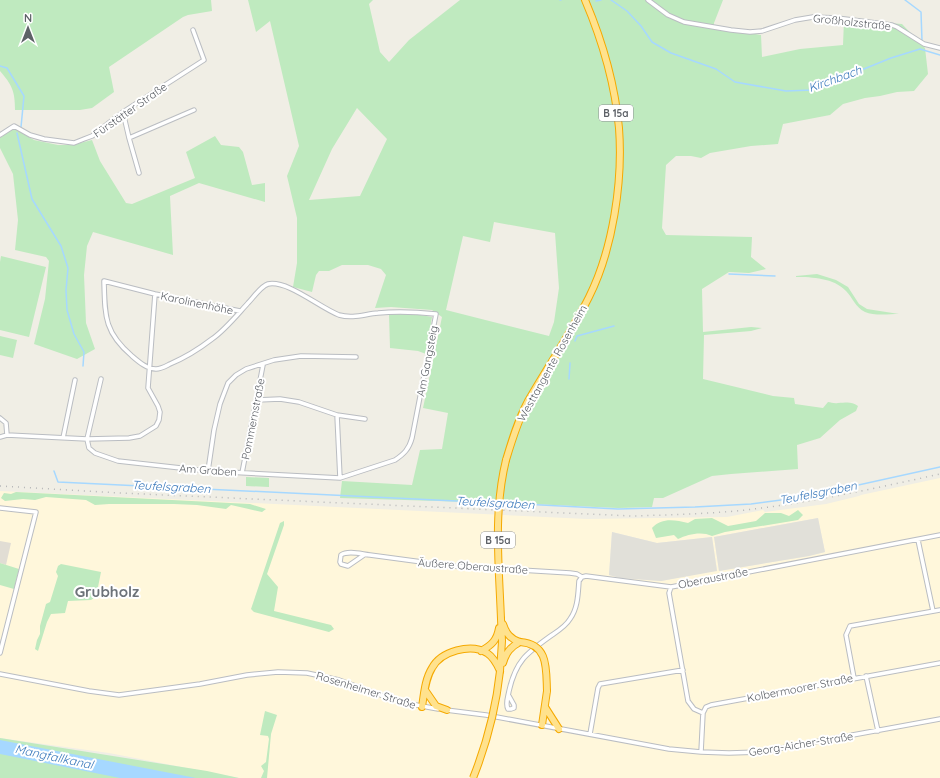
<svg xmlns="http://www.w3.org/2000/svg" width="940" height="778" font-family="Quicksand,sans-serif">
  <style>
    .commercial { fill: #fff7db; fill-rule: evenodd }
    .industrial { fill: #e1e0d9 }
    .education { fill: #e1ddd4 }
    .green { fill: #bfeabf; fill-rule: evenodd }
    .water { fill: #a6d8ff }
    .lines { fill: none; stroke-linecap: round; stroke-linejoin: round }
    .stream { stroke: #a6d8ff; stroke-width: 1.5 }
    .street-casing { stroke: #babdc2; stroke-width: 5.5 }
    .highway-casing { stroke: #f5a900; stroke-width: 8 }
    .street { stroke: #fff; stroke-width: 3.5 }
    .highway { stroke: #ffe28d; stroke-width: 6 }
    .rail { stroke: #b6b7b8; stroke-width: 1.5; stroke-dasharray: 1 5; stroke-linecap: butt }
    .highway-bridge-casing { stroke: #f5a900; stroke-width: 8; stroke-linecap: butt }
    .highway-bridge { stroke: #ffe28d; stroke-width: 6 }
    .labels { text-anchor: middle; stroke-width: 4; stroke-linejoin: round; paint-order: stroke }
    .shield { fill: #fff; stroke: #8e9095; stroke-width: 1 }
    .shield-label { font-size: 10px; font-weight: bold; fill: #5d6167 }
    .street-label { font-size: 11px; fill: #5d6167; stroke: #fff }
    .water-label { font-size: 12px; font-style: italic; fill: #3978bb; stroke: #fff }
    .district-label { font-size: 15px; font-weight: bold; fill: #6d7379; stroke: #fff }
  </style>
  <rect width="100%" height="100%" fill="#f0eee5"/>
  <path class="commercial" d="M940,478V778H239L109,753L0,738V653L3,640L0,639V491L587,519L727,517L763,510L765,512L826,504L859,496L861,495ZM818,518L825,552L809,556L719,571L714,537ZM612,532L657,543L712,537L717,570L661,581L620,578L609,575Z"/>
  <path class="industrial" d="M818,518L825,552L809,556L719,571L714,537Z
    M612,532L657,543L712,537L717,571L661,581L620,578L609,575Z"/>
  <path class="education" d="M0,541L11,543L6,565L0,563Z"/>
  <path class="green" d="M0,0H211L212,11L188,15L183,17L109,67L114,92L92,108L80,110H15C15,91 12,85 0,71Z
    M248,0H373L369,4L380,52L389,62L409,40L460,0H723L714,23V27L761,35L762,57L800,49L843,45L844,20L902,24L925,48L928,74L914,91L897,92L880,96L865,98L843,104L830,115L783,124L778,144L751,146L710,153L701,158L691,156H676L666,165L662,228L666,235L752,237L751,257L766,269L749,273L729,272L702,289L703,332L751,327L762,328L751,331L704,335L703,379L773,396L794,398L795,404L823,408L828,402C831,402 834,404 838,403C846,403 851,401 858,406L856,411L840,420L820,438L797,445L798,469L731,474L712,476L663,498H654L652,507L618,508L532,504L340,498L342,481L412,485L420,450L442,449L448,413L423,408L442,317L432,310L391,307L375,308L386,275L381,269L368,265H342L329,271H319L316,275L312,292L293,287L297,263V218L287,176L299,146L270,21L256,32ZM357,108L387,139L360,196L309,200L332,149ZM494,222L555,233L559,288L554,322L549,336L446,310L463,236L490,242Z
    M14,128L34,140L58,145H72L92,140L100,161L126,203L132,204L195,178L186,152L215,136L221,145L239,147L243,152L252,185L265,183V202L199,183L170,196L173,255L93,232L87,246L84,275L86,323L95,349L77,359L34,344L45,299L49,261L46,257L15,250L18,220L13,174L0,148V138Z
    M1,256L46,267L29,337L0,330V262Z
    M817,274L836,280L848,287L859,304L867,309L899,314C889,314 874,316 865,312C855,307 853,298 846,291C834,278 812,277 796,277V276Z
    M399,313H409L432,317L426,354L418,351L390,348L389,314Z
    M0,336L17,340L13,358L0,355Z
    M246,477L269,478V487L246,486Z
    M16,492L250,504L266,509L262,512L231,505L226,509L197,505L174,504H109L95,505L86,500L46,497L35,500L23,499L5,501L1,498L4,493L11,494Z
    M798,510L803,515L798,520L725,532L712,536C702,531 688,534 678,539L674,535L656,538L652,528C662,517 675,520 688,523L695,519L712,518L728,526L756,521L765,513H781L789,516Z
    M284,521V525L267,574L278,587L274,611L331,625L334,629L329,632L254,612L251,609L280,523Z
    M0,563L19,569L14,589L0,585Z
    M61,564L101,572L96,597L91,600L68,601L65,613L51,614L47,622L38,651L35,649L37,640L40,634V626L46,604L50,602L58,576L56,572L58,566Z
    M265,711L277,715L271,734L267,778H261L264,771L261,766L266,762L269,739L268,736L260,735Z
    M0,738L207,771L239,778H0Z"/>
  <path class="water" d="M0,740L196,778H120L0,754Z"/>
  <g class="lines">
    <path class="stream" d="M560,0H561
      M611,0L627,11L641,26L652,42L671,53L716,69L735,82L786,91L812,90L891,58L920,49L940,55
      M905,0L921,12L922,41
      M596,1L601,0
      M0,66L7,68L24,96L21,127
      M17,133L32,199L61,246L68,268L66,290L67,310L74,334L84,352L83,366
      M729,274L775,276
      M575,341L577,336L614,326
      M569,379L570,363
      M54,471L58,482L498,503
      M502,503L618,509L695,507L751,504L804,497L940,467"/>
    <g class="street-casing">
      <path id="street" d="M648,0L668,15L684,22L731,30L750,32L762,31L795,20L813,17L837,18L892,25L897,27L924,44L940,48
        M123,112L129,138L139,173
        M0,135L14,126L30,135L44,139L74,143L84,139L92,136L123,112L204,60L193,30
        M129,138L194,110
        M101,379L87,439L89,448L95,453L118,461L208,471L340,478L395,460C404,454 409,449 412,438L436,314C417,312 398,311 378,313C365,314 353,319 339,315C320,308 288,280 268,284C261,286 253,298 248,303C237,315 225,330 212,339C199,349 184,358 170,364C166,366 161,369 156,369C147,369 139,362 132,356C104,332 105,316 104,281L155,294L240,311
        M257,400L280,399L299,402L337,415L340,478
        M337,415L365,419
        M0,418L6,423L7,435
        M0,437L7,435L87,439L129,438L140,436L156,426L159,420L160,412L158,406L148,388L155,294
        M63,438L75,380
        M208,471L214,430L220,404L228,383L236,375L246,369L274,360L301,356L356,357
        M242,473L263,365
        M0,508L36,512L0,653
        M918,540L933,611
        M364,555L348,566L341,564L340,562L341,555C348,550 361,554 370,555L452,566L570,573L577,574L582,577
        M671,587L669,593L688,701L694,709L703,713
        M0,674L89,691L119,695L200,684L247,675L278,672L307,673L339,680L400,702L438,709
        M866,676L878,731
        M854,678L846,635L850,626L940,610
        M509,696L514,705V708L511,709H508C505,704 508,697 509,691C516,660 527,653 552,635C558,631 566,626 570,619C578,608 578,594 579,581L582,577L586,576L671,587L940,535
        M446,710L486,715L669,749L701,752L729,753L760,752L940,719
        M590,734L598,688L600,684L683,670
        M701,752L703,713L706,707L711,705L940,663"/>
    </g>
    <g class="highway-casing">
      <path id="highway" d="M506,460C512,440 518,420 528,401C548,366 571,333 589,297C613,249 623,181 619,128C615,85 602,40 585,0
        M503,624C506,633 510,639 520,642
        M481,651C492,645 497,640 499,628
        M503,663C506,653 510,647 520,642
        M500,671L502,641L501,619
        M425,690L436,706L447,710
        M422,707C424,694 425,679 432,668C441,651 471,643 487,653C493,657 497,664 500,671
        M545,707L559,729
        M542,725L547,691"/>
    </g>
    <use href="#street" class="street"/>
    <use href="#highway" class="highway"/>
    <path class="rail" d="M0,486L120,493L632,516C667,515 701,514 736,511C805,504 872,489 940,474"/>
    <g class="highway-bridge-casing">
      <path id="highway-bridge" d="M501,619C499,566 493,513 506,460
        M520,642C549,644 546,669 547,691
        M473,778C487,743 496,708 500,671"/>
    </g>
    <use href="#highway-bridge" class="highway-bridge"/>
  </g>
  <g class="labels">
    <g class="shield">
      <rect x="599" y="105" width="34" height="16" rx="3"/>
      <rect x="481" y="532" width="34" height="16" rx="3"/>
    </g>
    <g class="shield-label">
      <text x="616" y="117">B 15a</text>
      <text x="498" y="544">B 15a</text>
    </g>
    <g class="street-label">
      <text transform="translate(852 22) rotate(6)" y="4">Großholzstraße</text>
      <text transform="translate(130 110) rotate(-35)" y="4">Fürstätter Straße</text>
      <text transform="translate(197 303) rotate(12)" y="4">Karolinenhöhe</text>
      <text transform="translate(427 361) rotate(-79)" y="4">Am Gangsteig</text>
      <text transform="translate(552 363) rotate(-61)" y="4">Westtangente Rosenheim</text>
      <text transform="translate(253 419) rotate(-79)" y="4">Pommernstraße</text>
      <text transform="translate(208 470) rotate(4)" y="4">Am Graben</text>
      <text transform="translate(473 566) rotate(4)" y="4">Äußere Oberaustraße</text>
      <text transform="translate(713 578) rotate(-11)" y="4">Oberaustraße</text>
      <text transform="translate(800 688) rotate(-11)" y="4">Kolbermoorer Straße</text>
      <text transform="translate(366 690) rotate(17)" y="4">Rosenheimer Straße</text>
      <text transform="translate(801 744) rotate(-9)" y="4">Georg-Aicher-Straße</text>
    </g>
    <g class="water-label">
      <text transform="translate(835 79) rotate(-20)" y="4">Kirchbach</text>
      <text transform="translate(171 487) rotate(3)" y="4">Teufelsgraben</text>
      <text transform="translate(818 493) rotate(-11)" y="4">Teufelsgraben</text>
      <text transform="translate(495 503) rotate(3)" y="4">Teufelsgraben</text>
      <text transform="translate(54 757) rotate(12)" y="4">Mangfallkanal</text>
    </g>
    <g class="district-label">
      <text x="107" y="597">Grubholz</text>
    </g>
  </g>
  <g transform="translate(28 28)" stroke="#ffffff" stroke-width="3" paint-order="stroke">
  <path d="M0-3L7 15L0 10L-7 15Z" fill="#5d6167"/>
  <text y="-6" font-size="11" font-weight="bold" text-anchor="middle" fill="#5d6167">N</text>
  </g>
</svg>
